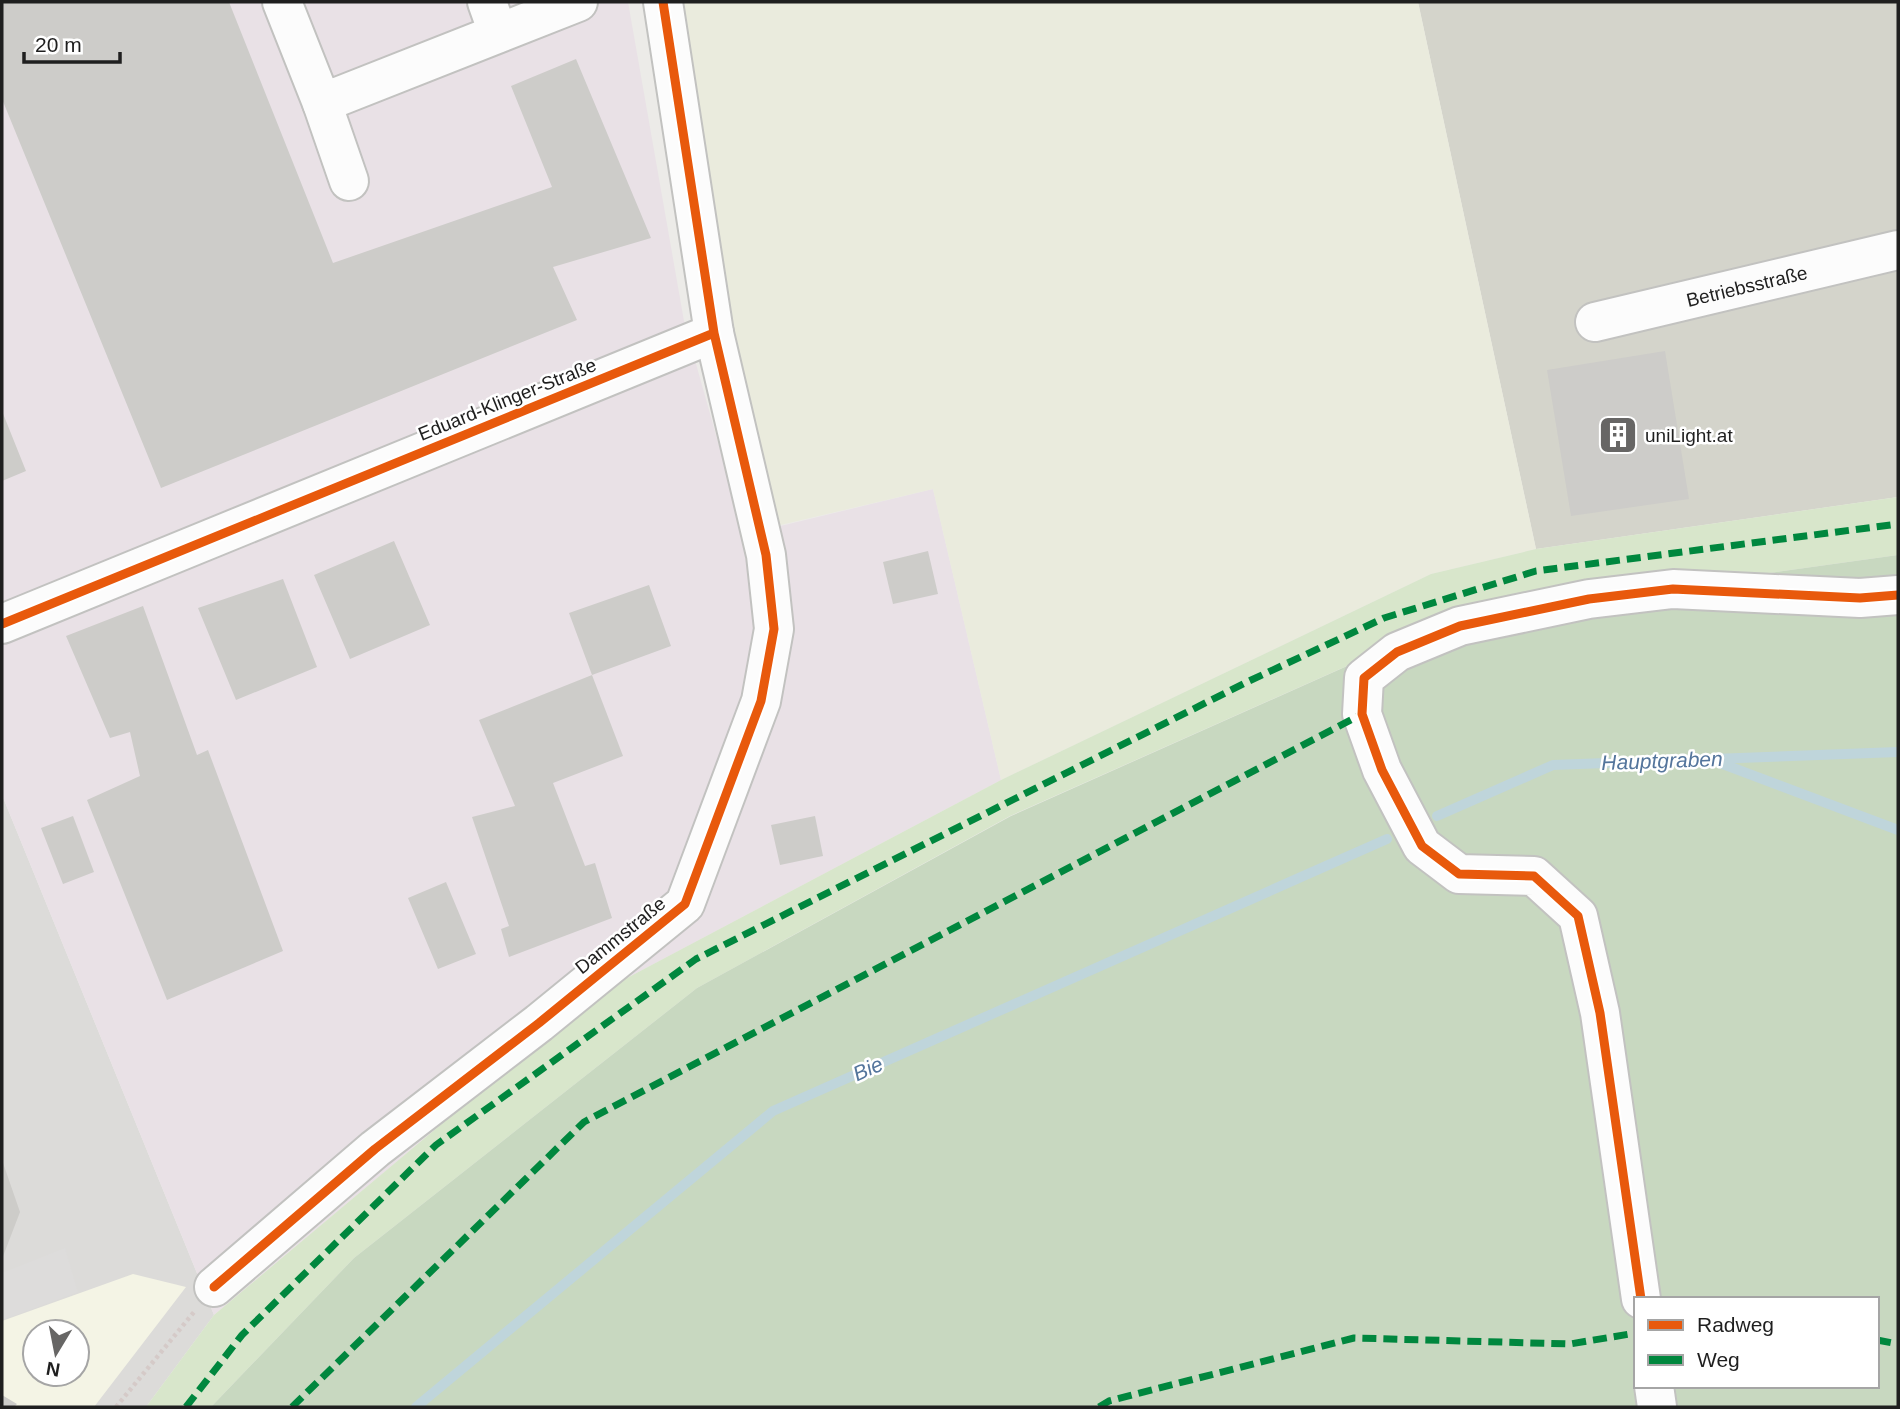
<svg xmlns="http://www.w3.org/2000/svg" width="1900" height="1409" font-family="Helvetica,sans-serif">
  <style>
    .residential { fill: #dcdbd9; fill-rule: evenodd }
    .industrial { fill: #e9e1e6 }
    .education { fill: #f4f4e5; fill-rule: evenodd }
    .construction { fill: #d4d4cb }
    .farmland { fill: #eaebdd }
    .grass { fill: #d8e6cb }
    .forest { fill: #c8d8c0; fill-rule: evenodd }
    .parking { fill: #dddcdb }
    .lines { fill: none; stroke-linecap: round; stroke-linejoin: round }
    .stream { stroke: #bfd5db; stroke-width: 10 }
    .building { fill: #cdccc9 }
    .minor-casing { stroke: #c2c2c0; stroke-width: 42 }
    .path { stroke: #d5cac8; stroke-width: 4.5; stroke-dasharray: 3.5 3.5; stroke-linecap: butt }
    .minor { stroke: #fcfcfc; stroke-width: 38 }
    .quiet { stroke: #00873e; stroke-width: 7; stroke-dasharray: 14 7; stroke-linecap: butt }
    .cycleway-casing { stroke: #fff; stroke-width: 13 }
    .cycleway { stroke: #e8590c; stroke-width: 9 }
    .labels { text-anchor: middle; stroke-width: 5; stroke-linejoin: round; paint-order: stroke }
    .street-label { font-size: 19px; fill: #1f1f1f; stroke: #fff }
    .poi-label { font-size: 19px; fill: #1f1f1f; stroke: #fff; text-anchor: start }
    .water-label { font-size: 21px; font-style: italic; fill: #54759c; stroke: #fff }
  </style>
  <rect width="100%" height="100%" fill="#ecebe8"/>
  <path class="residential" d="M2,795L214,1315L146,1407H2ZM35,1332H77V1374H35Z"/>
  <path class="industrial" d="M2,2H628L684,321L744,535L933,489L1001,780L595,995L214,1315L2,795Z"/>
  <path class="education" d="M133,1274L186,1287L94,1407H2V1321ZM35,1332H77V1374H35Z"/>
  <path class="construction" d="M1418,2H1898V497L1536,549Z"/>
  <path class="farmland" d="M671,2H1418L1536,549L1431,574L1001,780L933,489L776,526L720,269Z"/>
  <path class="grass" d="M1898,497V555L1459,616L1010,816L697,988L354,1258L211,1407H146L214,1315L595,995L1001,780L1431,574L1536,549Z"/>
  <path class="forest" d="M1898,555V1407H211L354,1258L697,988L1011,816L1459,616ZM1636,1299H1877V1386H1636Z"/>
  <path class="parking" d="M65,1248L78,1292L2,1320V1273Z"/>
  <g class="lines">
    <path class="stream" d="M1712,760L1898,830
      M1437,816L1553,765L1898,752
      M416,1407L773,1111L1387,839"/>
  </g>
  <path class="building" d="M2,2H229L333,263L552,187L511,86L576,59L651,238L553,267L577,320L161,488L2,99Z
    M1665,351L1689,499L1571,516L1547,370Z
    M2,411L26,471L2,481Z
    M394,541L430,625L350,659L314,575Z
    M928,551L938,594L893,604L883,562Z
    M283,579L317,667L236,700L198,608Z
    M649,585L671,646L592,675L569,613Z
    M143,606L197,755L208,750L283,951L167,1000L87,800L140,776L130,732L110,738L66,636Z
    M592,675L623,756L553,783L585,866L595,863L612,918L509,957L501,929L509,926L472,817L515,806L479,720Z
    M73,816L94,872L63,884L41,828Z
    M815,816L823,856L780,865L771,825Z
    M446,882L476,954L438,969L408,898Z
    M2,1160L20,1212L2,1259Z
    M2,1395L17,1404L14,1407H2Z"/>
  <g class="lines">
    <g class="minor-casing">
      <g id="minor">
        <path d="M282,2L322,103L578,2"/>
        <path d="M487,2L498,33"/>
        <path d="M322,103L349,181"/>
        <path id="s1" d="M1595,322L1898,250"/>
        <path d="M2,624L714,333L663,2"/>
        <path d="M214,1287L375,1149L539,1023L685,904L761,701L774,629L766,555L714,333"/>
        <path d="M1641,1299L1600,1013L1578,916L1534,876L1459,874L1422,846L1382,770L1362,714L1364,678L1397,652L1460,626L1589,599L1673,589L1860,598L1898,595"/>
        <path d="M1654,1386L1657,1407"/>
      </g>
    </g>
    <path class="path" d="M116,1407L194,1312"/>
    <use href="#minor" class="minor"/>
    <path class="quiet" d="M1877,1340L1898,1344
      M186,1407L242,1335L436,1145L696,959L1247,682L1384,618L1536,571L1898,524
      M292,1407L584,1122L1362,714
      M1099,1407L1109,1401L1354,1338L1570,1344L1636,1333"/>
    <g class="cycleway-casing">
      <path id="cycleway" d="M2,624L714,333L663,2
        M214,1287L375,1149L539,1023L685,904L761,701L774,629L766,555L714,333
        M1641,1299L1600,1013L1578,916L1534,876L1459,874L1422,846L1382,770L1362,714L1364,678L1397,652L1460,626L1589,599L1673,589L1860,598L1898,595"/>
    </g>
    <use href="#cycleway" class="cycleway"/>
  </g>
  <defs>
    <g id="building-square" transform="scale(2.0125)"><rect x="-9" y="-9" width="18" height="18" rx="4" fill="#676665" stroke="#fff"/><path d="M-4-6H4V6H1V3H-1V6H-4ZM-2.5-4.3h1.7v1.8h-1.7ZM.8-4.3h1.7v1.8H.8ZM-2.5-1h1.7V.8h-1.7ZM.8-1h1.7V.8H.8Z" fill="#fff"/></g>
  </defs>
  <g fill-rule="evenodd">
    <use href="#building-square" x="1618" y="435"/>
  </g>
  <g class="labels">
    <g class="street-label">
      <text dy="7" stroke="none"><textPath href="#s1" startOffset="156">Betriebsstraße</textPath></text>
      <text transform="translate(507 399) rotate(-22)" y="7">Eduard-Klinger-Straße</text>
      <text transform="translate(620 935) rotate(-39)" y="7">Dammstraße</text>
    </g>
    <g class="poi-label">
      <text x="1645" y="442">uniLight.at</text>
    </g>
    <g class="water-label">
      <text transform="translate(1662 761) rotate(-2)" y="7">Hauptgraben</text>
      <text transform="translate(868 1069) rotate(-24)" y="7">Bie</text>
    </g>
  </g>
  <rect width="1900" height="1409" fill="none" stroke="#1f1f1f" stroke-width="7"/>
  <rect x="1634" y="1297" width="245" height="91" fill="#ffffff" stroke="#a5a5a5" stroke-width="2"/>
  <rect x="1648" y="1320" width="35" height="10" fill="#e8590c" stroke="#a5a5a5" stroke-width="2"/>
  <text x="1697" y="1332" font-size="21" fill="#1f1f1f">Radweg</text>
  <rect x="1648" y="1355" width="35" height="10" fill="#00873e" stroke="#a5a5a5" stroke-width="2"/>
  <text x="1697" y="1367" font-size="21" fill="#1f1f1f">Weg</text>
  <g transform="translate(56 1353) rotate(190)"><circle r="33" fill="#ffffff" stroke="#a5a5a5" stroke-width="2"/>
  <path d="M0-5L12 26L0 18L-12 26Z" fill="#676665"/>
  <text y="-10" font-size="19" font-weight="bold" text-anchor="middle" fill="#1f1f1f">N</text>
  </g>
  <path d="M24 52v10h96v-10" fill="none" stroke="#1f1f1f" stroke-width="3.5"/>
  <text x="35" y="52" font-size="21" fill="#1f1f1f" stroke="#ffffff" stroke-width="5" paint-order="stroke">20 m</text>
</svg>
